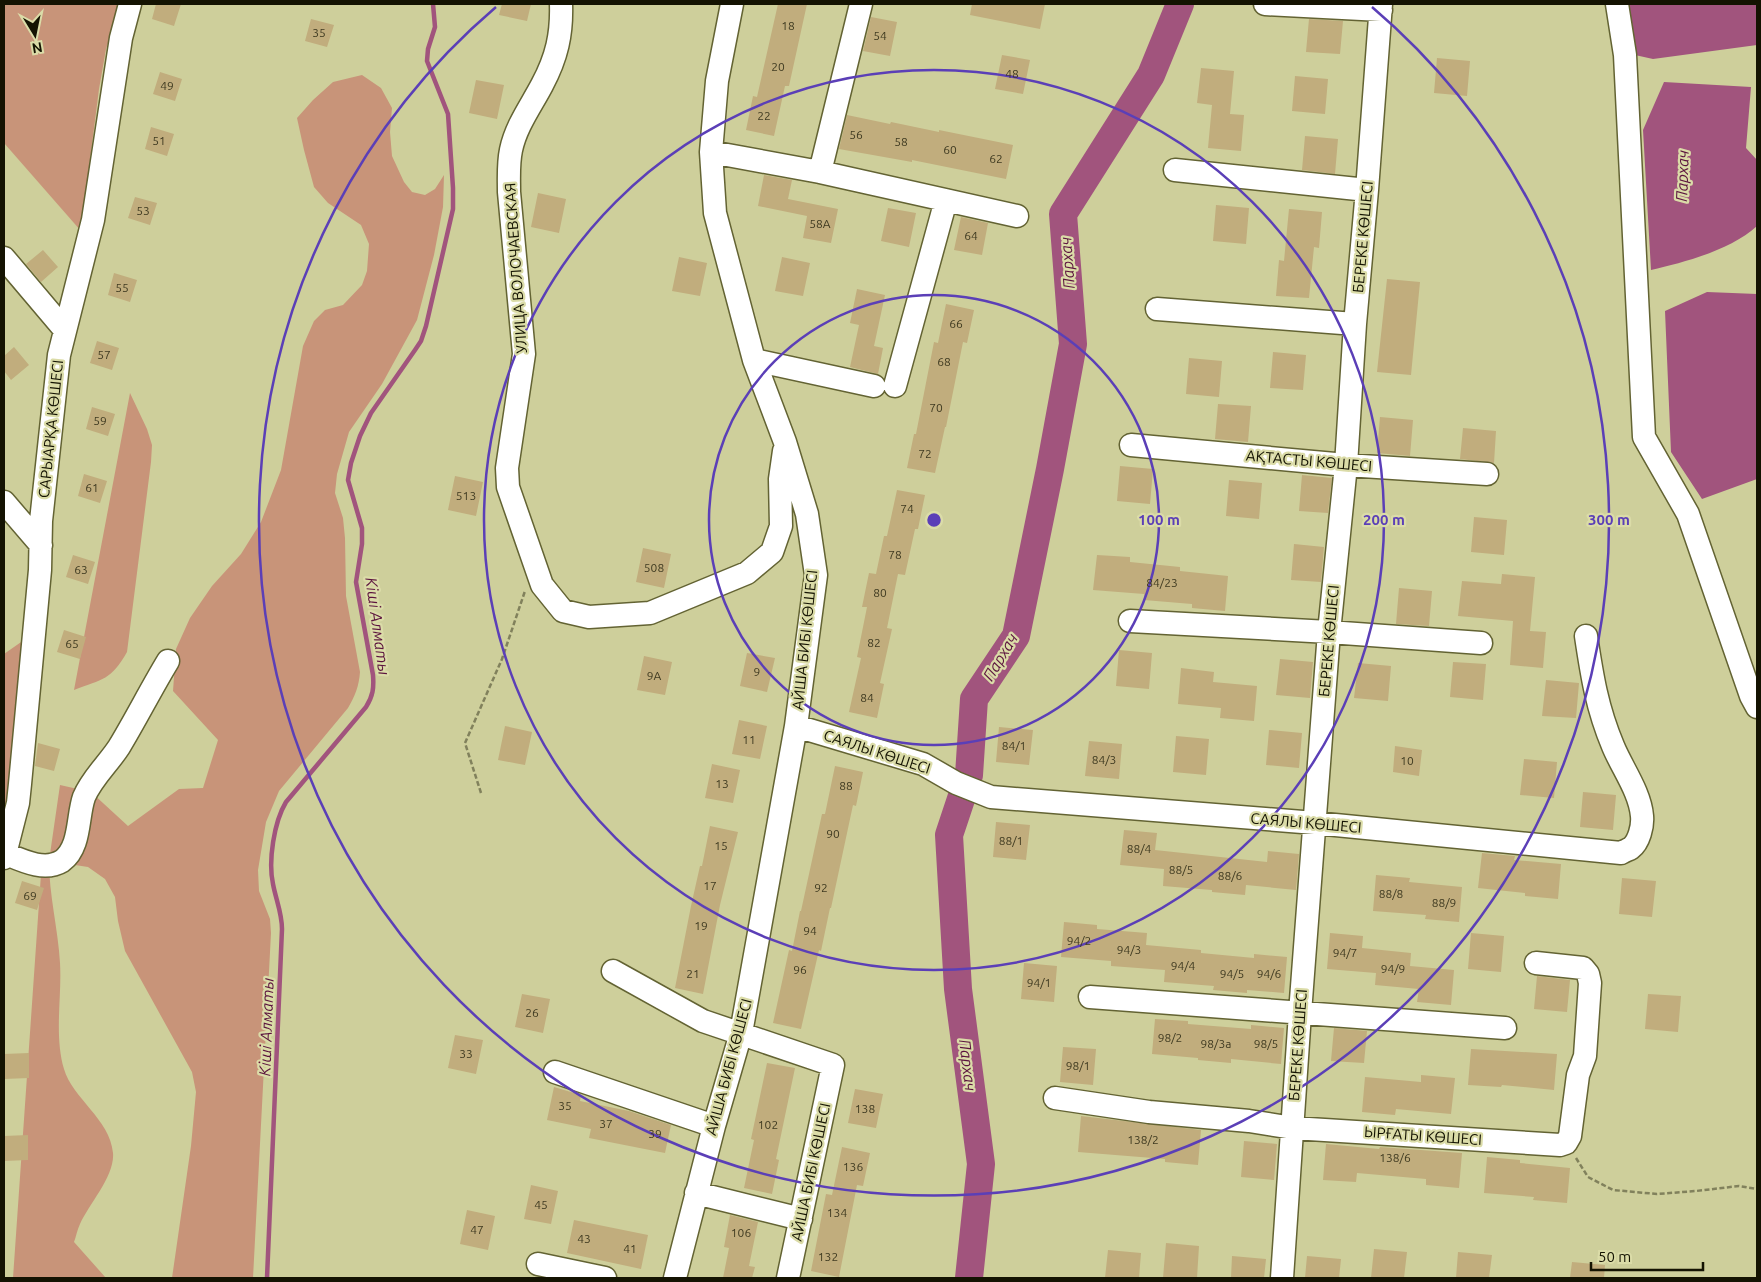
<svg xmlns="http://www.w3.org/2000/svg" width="1761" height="1282" font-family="Ubuntu,sans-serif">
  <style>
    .green { fill: #c89479 }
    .water { fill: #a1547d }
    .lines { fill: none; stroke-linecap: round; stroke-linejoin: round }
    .stream { stroke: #a1547d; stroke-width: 4.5 }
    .river { stroke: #a1547d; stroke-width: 28 }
    .building { fill: #c1ad7d }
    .minor-casing { stroke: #636333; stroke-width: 25 }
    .path { stroke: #81815c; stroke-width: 2.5; stroke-dasharray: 5 2.5; stroke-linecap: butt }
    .minor { stroke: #fff; stroke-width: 22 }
    .ring { fill: none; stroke: #5b3fb7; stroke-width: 2.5 }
    .labels { text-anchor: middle; stroke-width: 4.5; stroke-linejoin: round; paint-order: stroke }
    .number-label { font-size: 12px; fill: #3f3a21 }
    .street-label { font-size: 15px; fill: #141302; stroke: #dbdca8 }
    .water-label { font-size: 16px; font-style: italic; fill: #5b133e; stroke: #dbdca8 }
    .centre { fill: #5b3fb7; stroke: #dbdca8; stroke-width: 2.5 }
    .ring-label { font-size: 15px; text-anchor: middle; font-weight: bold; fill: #5b3fb7; stroke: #dbdca8; stroke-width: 4.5; stroke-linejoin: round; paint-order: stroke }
  </style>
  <rect width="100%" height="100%" fill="#cecf9b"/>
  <path class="green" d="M4,4H121L106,49L99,89L81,231L4,143Z
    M362,75L381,88L392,108L390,132L392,156L404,182L412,192L425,195L435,189L444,175L443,207L434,255L417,320L382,384L349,432L337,474L335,493L343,518L345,538L346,596L360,672C359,686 355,696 348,708L279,791L266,822L258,870L259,891L270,919L271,933L253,1278H172L191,1146L196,1092L192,1072L125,951L118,921L115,897L105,879L88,867L49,861C49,895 58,929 60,963C62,997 54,1035 64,1069C72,1098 110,1119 113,1153C115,1176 89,1204 80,1224C77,1230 76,1237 74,1242L106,1278H13L41,874L49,861L60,785L91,792L128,826L179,789L203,788L218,740L173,691L176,649L190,618L212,586L241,554L261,522L281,470L303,346L314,321L325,310L343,305L362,285L367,271L369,244L361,225L328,203L314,187L304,150L297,118L313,100L333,82Z
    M130,393L147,429L152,445L151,462L127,652C111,680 103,679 74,690Z
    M24,640L9,809L4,818V654Z"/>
  <path class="water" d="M1627,4H1757V45L1653,59L1635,55Z
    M1664,82L1751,87L1746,148L1757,160V226C1731,250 1685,262 1651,270L1643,130Z
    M1707,292L1757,294V479L1702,499L1671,452L1665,311Z"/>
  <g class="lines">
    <path class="stream" d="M267,1278L282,929C282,913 276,900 273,884C268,861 274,822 286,802L366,707C373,696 374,688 373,675L356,582L362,544V528L348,480L351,463L360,436L371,413L415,350L421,341L426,326L453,209V188L448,114L427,61L428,49L435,27L433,4"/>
    <path class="river" d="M969,1278L981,1164L958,989L949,835L969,775L974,699L1016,636L1050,469L1073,344L1063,214L1151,75L1180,4"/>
  </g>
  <path class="building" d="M156,4H181L174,26L152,19Z
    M502,4H531L527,21L499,15Z
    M778,4H807L789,86H785L774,136L746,130L753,96L757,97Z
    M972,4H1045L1040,29L970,15Z
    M871,17L897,22L890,56L863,51Z
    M311,19L334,25L327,47L305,41Z
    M1309,19L1343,21L1340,54L1306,52Z
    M1002,55L1030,60L1023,94L995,89Z
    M1437,58L1470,61L1467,96L1434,93Z
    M1201,68L1234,71L1230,114L1244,115L1241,151L1208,148L1212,105L1197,103Z
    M160,72L182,79L175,101L153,94Z
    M1295,76L1328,79L1325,114L1292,111Z
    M476,80L504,85L497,119L469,113Z
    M847,115L890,124L891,122L939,132V130L1013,145L1006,179L912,160V162L839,149Z
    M151,127L174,134L167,156L145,149Z
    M1305,136L1338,139L1335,174L1302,170Z
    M764,175L792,180L788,199L838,209L831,243L803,238L807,216L758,206Z
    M538,193L566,199L559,233L531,227Z
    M135,197L157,203L150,225L128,218Z
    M1216,205L1249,208L1246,244L1213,241Z
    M888,208L916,213L909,247L881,241Z
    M1289,209L1322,212L1319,248L1314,247L1309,298L1276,296L1279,260L1284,261Z
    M961,217L988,223L982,255L954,250Z
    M43,250L58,267L41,282L26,264Z
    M679,257L707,263L700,296L672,291Z
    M782,257L810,263L803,296L775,291Z
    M114,273L137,280L130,302L108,295Z
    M1387,279L1420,282L1411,375L1377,372Z
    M857,289L885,295L874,346L883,348L878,374L850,367L859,325L850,323Z
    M946,304L974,310L967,343L963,342L946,427H945L935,473L907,468L914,434H916L934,342L938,343Z
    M97,341L119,348L112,370L90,363Z
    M14,347L29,365L11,380L4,371V356Z
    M1273,352L1306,355L1303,390L1270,388Z
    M1189,358L1222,361L1219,397L1186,394Z
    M1218,404L1251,406L1248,442L1215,439Z
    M92,407L115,414L108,436L86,429Z
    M1380,417L1413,420L1410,456L1377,453Z
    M1463,428L1496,431L1494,463L1460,459Z
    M1120,466L1153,469L1150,504L1117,501Z
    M84,474L107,481L100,503L78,496Z
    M1302,475L1332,478L1328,513L1299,511Z
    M455,476L483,482L476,516L448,510Z
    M1229,480L1262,483L1259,519L1226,516Z
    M897,490L925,495L918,529H915L905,575L898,574L887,628L892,629L880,683L884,684L877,718L849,712L861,658L857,657L867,607H862L869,573L876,574L884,536H887Z
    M1474,517L1507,520L1504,555L1471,552Z
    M1294,544L1324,547L1321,582L1291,580Z
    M643,548L671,554L664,588L636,582Z
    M73,555L95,562L88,584L66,577Z
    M1097,555L1130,557V562L1180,567V571L1228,576L1225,611L1192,608V604L1144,600V594L1093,590Z
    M1502,574L1535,577L1530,631L1546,632L1543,668L1510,665L1513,621L1458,616L1462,581L1501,584Z
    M1399,588L1432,591L1429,626L1396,624Z
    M64,630L86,637L80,659L57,652Z
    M1119,650L1152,653L1149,689L1116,686Z
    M747,653L775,658L767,692L740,686Z
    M644,656L672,662L665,695L637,690Z
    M1280,659L1313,662L1310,698L1276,695Z
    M1453,662L1486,664L1483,700L1450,697Z
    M1358,663L1391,666L1388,701L1354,698Z
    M1181,668L1214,672L1213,682L1257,686L1254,721L1220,718L1221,708L1178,704Z
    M1546,680L1579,683L1576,718L1542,716Z
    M739,720L767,726L760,759L732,754Z
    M505,726L532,732L525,765L498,760Z
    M999,727L1033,730L1029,765L996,762Z
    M1269,730L1302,733L1299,768L1266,765Z
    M1176,736L1209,739L1206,775L1173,772Z
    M1089,741L1122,744L1119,779L1085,776Z
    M38,743L60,749L54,771L35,766Z
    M1395,746L1422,750L1419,776L1393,772Z
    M1524,759L1557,762L1554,798L1520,795Z
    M712,764L740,770L733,803L705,798Z
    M835,766L863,772L856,806L853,805L831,908H830L821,951L819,950L801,1029L773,1023L789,950L792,951L800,911H801L822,814H825Z
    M1583,792L1616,795L1613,830L1580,827Z
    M996,822L1030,825L1026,860L993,857Z
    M710,826L738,832L720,905L703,994L675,988L691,906L700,866H702Z
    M1124,830L1157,833L1155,850L1267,862L1268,851L1299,854L1296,890L1246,885L1245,895L1212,892V890L1163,886L1164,869L1120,865Z
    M1482,853L1515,856L1514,860L1561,864L1558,899L1525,896V893L1478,888Z
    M1376,875L1410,878L1409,882L1462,887L1459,922L1425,919L1426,915L1373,911Z
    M1622,878L1656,881L1652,917L1619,914Z
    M22,881L44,888L37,910L15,903Z
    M1064,922L1097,925V929L1147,933L1146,945L1201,950V953L1254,958V954L1287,957L1284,993L1247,990V993L1213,990L1214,986L1164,982L1165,970L1111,966V961L1061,957Z
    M1330,933L1363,936L1362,948L1411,953L1410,966L1454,970L1451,1005L1417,1002L1419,989L1375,985L1376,973L1327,969Z
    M1471,933L1504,936L1501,972L1468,969Z
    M1024,963L1057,966L1054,1002L1021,999Z
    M1537,976L1570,980L1567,1012L1534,1009Z
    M522,994L550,999L543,1033L515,1027Z
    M1648,994L1681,996L1678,1032L1645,1029Z
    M1155,1019L1188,1021V1024L1251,1029V1025L1284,1028L1281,1064L1231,1059V1063L1198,1060V1058L1152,1054Z
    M1334,1028L1367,1031L1364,1063L1331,1061Z
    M455,1035L483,1040L476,1074L448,1068Z
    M1063,1047L1096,1049L1093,1085L1060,1082Z
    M1471,1049L1557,1054L1554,1090L1502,1085L1501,1087L1468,1085Z
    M29,1053V1078L4,1079V1054Z
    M767,1063L795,1068L776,1159L779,1160L772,1194L744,1188L754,1140L751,1139Z
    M1421,1075L1455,1078L1451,1114L1396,1109L1395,1115L1362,1112L1365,1077L1421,1082Z
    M554,1087L581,1095L580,1101L629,1111L671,1125L665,1153L589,1138L591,1129L547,1120Z
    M855,1089L883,1094L876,1128L848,1123Z
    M1081,1116L1201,1130L1198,1165L1165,1162V1159L1078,1152Z
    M28,1135V1160L4,1161V1136Z
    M1244,1141L1277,1144L1274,1180L1241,1177Z
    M1326,1144L1379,1149L1380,1147L1462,1153L1459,1188L1426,1185V1179L1357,1173L1356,1182L1323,1180Z
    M842,1147L870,1153L863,1186L857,1185L839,1277L811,1271L826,1194L832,1195Z
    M1487,1157L1520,1160V1163L1570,1168L1567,1203L1533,1200L1534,1197L1484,1193Z
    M531,1185L558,1191L551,1224L524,1219Z
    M467,1210L495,1216L488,1250L460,1244Z
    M730,1215L758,1222L749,1266L755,1267L752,1278H723L729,1248L724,1247Z
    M574,1220L648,1235L641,1269L567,1253Z
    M1166,1243L1199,1246L1197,1278H1163Z
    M1374,1249L1407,1252L1404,1278H1371Z
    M1108,1250L1141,1253L1139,1278H1105Z
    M1458,1252L1492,1255L1489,1278H1456Z
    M1232,1256L1266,1259L1264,1278H1231Z
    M1307,1256L1341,1259L1339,1278H1305Z
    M1572,1262L1605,1265L1604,1278H1570Z"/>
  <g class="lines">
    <g class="minor-casing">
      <path id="minor" d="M561,4C562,34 557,57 542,85C531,106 516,126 511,150C508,164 509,178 509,192L524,354L507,468L508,487L542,585L563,611L589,617L650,613L747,573L772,552L781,526L780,479L784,451
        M1265,4L1381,10
        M1617,4L1625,55L1644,437L1688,514L1751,696L1757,707
        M711,152L820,172L1017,216
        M1175,170L1367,190
        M820,172L861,4
        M4,258L64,329
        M1157,309L1355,324
        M754,360L874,386
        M895,386L946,200
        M1131,445L1346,465L1487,474
        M4,502L41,545
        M1130,621L1329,632L1481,643
        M796,726L923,764L956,783L991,797L1315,823L1621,853C1624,851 1628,850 1631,848C1639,842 1643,826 1642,816C1640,792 1622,768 1613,746C1597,708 1592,676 1586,636
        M4,853C21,860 44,872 62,861C81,847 77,817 84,797C92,778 108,764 119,747C136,719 151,689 168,661
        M4,858L18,803L20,784L40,570L41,521L59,355L93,220L121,38L130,4
        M613,971L703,1021L833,1065L788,1278
        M1090,997L1505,1028
        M555,1072L714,1126
        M1055,1098L1149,1112L1249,1121L1293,1128L1560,1145L1566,1143L1570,1136L1578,1075L1585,1056L1590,983L1588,974L1583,968L1536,963
        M696,1193L801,1219
        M538,1264L605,1278
        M675,1278L714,1126L741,1033L796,726L816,575L807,514L785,442L754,360L715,213L711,152L717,81L732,4
        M1282,1278L1300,1013L1329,632L1346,465L1355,324L1367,190L1381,4"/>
    </g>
    <path class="path" d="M481,793L465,743L502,659L525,591
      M1576,1158L1588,1177L1613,1190L1657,1194L1696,1191L1739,1186L1757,1189"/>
    <use href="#minor" class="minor"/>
  </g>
  <g class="ring">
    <circle cx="934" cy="520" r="225"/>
    <circle cx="934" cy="520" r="450"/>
    <path d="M1372 7A675 675 0 1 1 496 7"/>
  </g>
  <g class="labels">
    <g class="number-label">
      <text x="788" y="30">18</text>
      <text x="319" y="37">35</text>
      <text x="880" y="40">54</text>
      <text x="778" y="71">20</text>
      <text x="1012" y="78">48</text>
      <text x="167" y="90">49</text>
      <text x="764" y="120">22</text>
      <text x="856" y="139">56</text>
      <text x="159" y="145">51</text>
      <text x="901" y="146">58</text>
      <text x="950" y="154">60</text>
      <text x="996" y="163">62</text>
      <text x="143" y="215">53</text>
      <text x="820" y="228">58А</text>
      <text x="971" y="240">64</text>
      <text x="122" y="292">55</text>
      <text x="956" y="328">66</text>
      <text x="104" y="359">57</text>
      <text x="944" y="366">68</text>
      <text x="936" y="412">70</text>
      <text x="100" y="425">59</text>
      <text x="925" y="458">72</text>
      <text x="92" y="492">61</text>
      <text x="466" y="500">513</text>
      <text x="907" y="513">74</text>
      <text x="895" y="559">78</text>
      <text x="654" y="572">508</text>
      <text x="81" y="574">63</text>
      <text x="1162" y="587">84/23</text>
      <text x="880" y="597">80</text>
      <text x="874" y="647">82</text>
      <text x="72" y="648">65</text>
      <text x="757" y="676">9</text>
      <text x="654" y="680">9А</text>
      <text x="867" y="702">84</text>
      <text x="749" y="744">11</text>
      <text x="1014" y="750">84/1</text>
      <text x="1104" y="764">84/3</text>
      <text x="1407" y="765">10</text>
      <text x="722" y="788">13</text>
      <text x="846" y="790">88</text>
      <text x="833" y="838">90</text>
      <text x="1011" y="845">88/1</text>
      <text x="721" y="850">15</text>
      <text x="1139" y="853">88/4</text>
      <text x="1181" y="874">88/5</text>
      <text x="1230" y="880">88/6</text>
      <text x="710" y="890">17</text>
      <text x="821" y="892">92</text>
      <text x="1391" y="898">88/8</text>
      <text x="30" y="900">69</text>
      <text x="1444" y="907">88/9</text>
      <text x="701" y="930">19</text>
      <text x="810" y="935">94</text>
      <text x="1079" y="945">94/2</text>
      <text x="1129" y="954">94/3</text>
      <text x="1345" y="957">94/7</text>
      <text x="1183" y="970">94/4</text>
      <text x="1393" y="973">94/9</text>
      <text x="800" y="974">96</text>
      <text x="693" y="978">21</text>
      <text x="1232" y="978">94/5</text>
      <text x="1269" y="978">94/6</text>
      <text x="1039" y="987">94/1</text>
      <text x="532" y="1017">26</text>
      <text x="1170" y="1042">98/2</text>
      <text x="1216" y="1048">98/3а</text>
      <text x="1266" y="1048">98/5</text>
      <text x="466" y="1058">33</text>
      <text x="1078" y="1070">98/1</text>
      <text x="565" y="1110">35</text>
      <text x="865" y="1113">138</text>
      <text x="606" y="1128">37</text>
      <text x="768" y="1129">102</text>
      <text x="655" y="1138">39</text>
      <text x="1143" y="1144">138/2</text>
      <text x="1395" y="1162">138/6</text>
      <text x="853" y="1171">136</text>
      <text x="541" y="1209">45</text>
      <text x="837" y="1217">134</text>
      <text x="477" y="1234">47</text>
      <text x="741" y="1237">106</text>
      <text x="584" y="1243">43</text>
      <text x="630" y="1253">41</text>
      <text x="828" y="1261">132</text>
    </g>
    <g class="street-label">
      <text transform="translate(1363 237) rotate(-85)" y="5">БЕРЕКЕ КӨШЕСІ</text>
      <text transform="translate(516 268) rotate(-94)" y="5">УЛИЦА ВОЛОЧАЕВСКАЯ</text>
      <text transform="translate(51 429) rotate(-84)" y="5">САРЫАРҚА КӨШЕСІ</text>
      <text transform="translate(1309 461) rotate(5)" y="5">АҚТАСТЫ КӨШЕСІ</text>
      <text transform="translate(805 640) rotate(-84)" y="5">АЙША БИБІ КӨШЕСІ</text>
      <text transform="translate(1329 641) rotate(-85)" y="5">БЕРЕКЕ КӨШЕСІ</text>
      <text transform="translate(877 752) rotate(18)" y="5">САЯЛЫ КӨШЕСІ</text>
      <text transform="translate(1306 823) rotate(5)" y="5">САЯЛЫ КӨШЕСІ</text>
      <text transform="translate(1298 1045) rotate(-86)" y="5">БЕРЕКЕ КӨШЕСІ</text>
      <text transform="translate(729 1067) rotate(-75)" y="5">АЙША БИБІ КӨШЕСІ</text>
      <text transform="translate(1423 1136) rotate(4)" y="5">ЫРҒАТЫ КӨШЕСІ</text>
      <text transform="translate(811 1172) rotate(-78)" y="5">АЙША БИБІ КӨШЕСІ</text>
    </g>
    <g class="water-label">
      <text transform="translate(1682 176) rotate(-88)" y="6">Пархач</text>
      <text transform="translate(1067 263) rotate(-94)" y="6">Пархач</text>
      <text transform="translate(378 626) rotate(82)" y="6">Кіші Алматы</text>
      <text transform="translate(1000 657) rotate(-59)" y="6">Пархач</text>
      <text transform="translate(266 1027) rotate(-88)" y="6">Кіші Алматы</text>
      <text transform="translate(968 1065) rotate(83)" y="6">Пархач</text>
    </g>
  </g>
  <circle cx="934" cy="520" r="8" class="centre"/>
  <g class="ring-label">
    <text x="1159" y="525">100 m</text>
    <text x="1384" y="525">200 m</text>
    <text x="1609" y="525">300 m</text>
  </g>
  <rect width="1761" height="1282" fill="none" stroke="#141302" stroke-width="10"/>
  <g transform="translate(35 35) rotate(170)" stroke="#dbdca8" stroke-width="4" paint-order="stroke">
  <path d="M0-4L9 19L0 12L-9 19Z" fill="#141302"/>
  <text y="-8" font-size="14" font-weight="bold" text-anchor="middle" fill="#141302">N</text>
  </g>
  <path d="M1591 1262v8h112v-8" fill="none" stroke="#141302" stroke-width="2.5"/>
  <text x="1598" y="1262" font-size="15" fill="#141302" stroke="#dbdca8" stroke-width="4" paint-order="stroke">50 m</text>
</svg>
